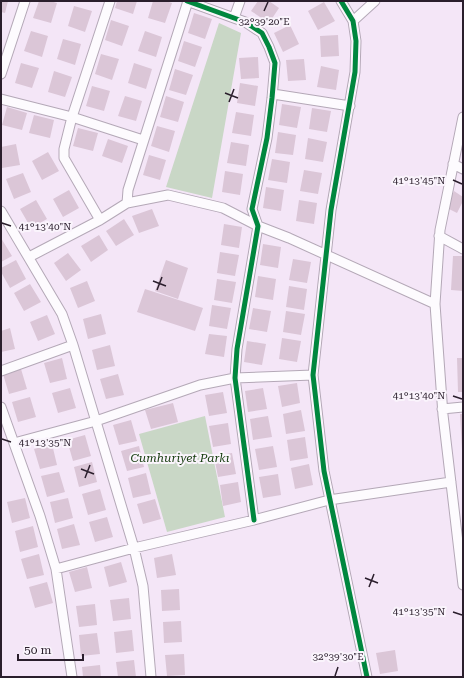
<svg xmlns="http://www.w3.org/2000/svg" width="464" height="678" font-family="'Roboto Serif',serif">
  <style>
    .green { fill: #c9d7c6 }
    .building { fill: #dbc6d7 }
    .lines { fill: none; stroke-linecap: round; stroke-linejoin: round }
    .street-casing { stroke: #b4a8b7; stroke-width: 11 }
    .street { stroke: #fdfbfe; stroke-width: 9 }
    .cycleway-casing { stroke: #faf4fc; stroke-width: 8 }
    .cycleway { stroke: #00873e; stroke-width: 5 }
    .ticks { fill: none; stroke: #2a1e2c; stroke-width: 1.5 }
    .labels { text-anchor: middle; stroke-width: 4; stroke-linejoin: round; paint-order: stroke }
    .park-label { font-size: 12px; font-style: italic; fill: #133a0b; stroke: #faf4fc }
    .ticks-label { font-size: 10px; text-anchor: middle; fill: #2a1e2c; stroke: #faf4fc; stroke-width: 4; stroke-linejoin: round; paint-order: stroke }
  </style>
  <rect width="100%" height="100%" fill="#f4e6f7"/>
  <path class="green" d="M219,23L241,33L212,198L166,187Z
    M205,416L225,517L167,532L139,434Z"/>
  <path class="building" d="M1,1H8L5,13L1,12Z
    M39,1H50L57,3L51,23L33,18Z
    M117,1H137L133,14L115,8Z
    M153,1H166L172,3L165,23L148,18Z
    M258,1H269L279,8L269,23L251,11Z
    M324,2L335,21L318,30L308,11Z
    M74,6L92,11L85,32L68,26Z
    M194,13L212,19L205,39L188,33Z
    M111,20L129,26L122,46L105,40Z
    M290,25L299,44L283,52L274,33Z
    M31,31L48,36L42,57L24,51Z
    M145,31L162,37L156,57L138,51Z
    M338,35L339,56L321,57L320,36Z
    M63,39L81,44L75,65L57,59Z
    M184,41L202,47L195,67L178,61Z
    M101,54L119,59L112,80L95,74Z
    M258,57L259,78L241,79L239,58Z
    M304,59L306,80L288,81L286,60Z
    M21,63L39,68L32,88L15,83Z
    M134,63L152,69L146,89L128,83Z
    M321,66L339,70L336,90L317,87Z
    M175,69L193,75L186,95L169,90Z
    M54,71L72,77L65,97L48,92Z
    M240,83L258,86L255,106L237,103Z
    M92,86L110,91L104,111L86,106Z
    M125,96L142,101L136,121L118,116Z
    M166,96L184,102L178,122L160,117Z
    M282,104L301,107L297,128L279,125Z
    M7,107L27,113L22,130L2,125Z
    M312,108L331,111L327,132L309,129Z
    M236,112L254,115L251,136L232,133Z
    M34,115L54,120L50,138L29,133Z
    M157,126L175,131L169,152L151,146Z
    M78,128L98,133L93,151L73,146Z
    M278,132L296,135L293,155L275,153Z
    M308,138L327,142L323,162L305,159Z
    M108,139L128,146L122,163L102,156Z
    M231,142L249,145L246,166L227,163Z
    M16,144L20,165L2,168L1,147Z
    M48,152L59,171L42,180L32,161Z
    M149,155L166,160L160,180L143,175Z
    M272,159L290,162L287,183L268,180Z
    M304,170L322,173L318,194L300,191Z
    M225,171L243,174L240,195L222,192Z
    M23,173L31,192L14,199L6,179Z
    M266,187L284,190L281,211L263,208Z
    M69,190L79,208L63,217L53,199Z
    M454,191L463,197V201L457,213L447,208Z
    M36,200L47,219L31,228L20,209Z
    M299,200L317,203L314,224L296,221Z
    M152,209L159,226L139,233L132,216Z
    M124,219L134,235L116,246L106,231Z
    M224,224L242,227L239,248L221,245Z
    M99,235L108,250L91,262L81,246Z
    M1,238L12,256L1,262Z
    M263,244L281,247L278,268L260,265Z
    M220,252L239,255L235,276L217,273Z
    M68,253L81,270L66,281L54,263Z
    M453,256H463V291L451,290Z
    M293,259L311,262L307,283L289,280Z
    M16,260L26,279L10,288L1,272V268Z
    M166,260L188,268L178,299L155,291Z
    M258,276L276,279L273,300L255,297Z
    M217,279L236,282L232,303L214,300Z
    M87,281L95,301L78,308L70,288Z
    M30,284L41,302L24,311L14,293Z
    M289,286L307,289L304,310L286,307Z
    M145,289L203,308L195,331L137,312Z
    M212,305L231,308L227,329L209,326Z
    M253,308L271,311L267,332L249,329Z
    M286,311L305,314L301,335L283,332Z
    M101,314L106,334L88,339L83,319Z
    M47,315L55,334L38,341L30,322Z
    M10,328L15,349L1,352V331Z
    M209,334L227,336L224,357L205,354Z
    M282,338L301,341L297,362L279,359Z
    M247,341L266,344L262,365L244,362Z
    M110,345L115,366L97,370L92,350Z
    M62,358L67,379L50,383L44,363Z
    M457,358H463V392H458Z
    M21,369L27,389L9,394L3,374Z
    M118,374L124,395L106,399L100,379Z
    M297,383L300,403L282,407L278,386Z
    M70,388L76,408L58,413L52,393Z
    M263,388L267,409L248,412L245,391Z
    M223,392L227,413L209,416L205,395Z
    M30,397L36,417L18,422L12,402Z
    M173,403L178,422L151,429L145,410Z
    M301,410L305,431L286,434L283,414Z
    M460,414H463V450H462Z
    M268,416L272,437L253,440L250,419Z
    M131,420L137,441L119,445L113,425Z
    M228,423L231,444L213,447L209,426Z
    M85,435L91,456L73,461L67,440Z
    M305,437L308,458L290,461L287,440Z
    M52,444L57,465L40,469L34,449Z
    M139,446L144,467L127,471L121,451Z
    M273,446L277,467L259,470L255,449Z
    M232,453L236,474L218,477L214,456Z
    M92,462L97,482L79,487L74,467Z
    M309,464L313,485L295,489L291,468Z
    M59,472L65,492L47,497L41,476Z
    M146,473L151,494L133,498L128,478Z
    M278,474L281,495L263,498L259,477Z
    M238,482L241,502L223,506L220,485Z
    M100,489L106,510L88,515L82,494Z
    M25,498L30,518L12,523L7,502Z
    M68,498L73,518L55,523L50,502Z
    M155,499L161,519L143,524L137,504Z
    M107,517L113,537L95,542L89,522Z
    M74,524L80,545L62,549L57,529Z
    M33,526L38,547L20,552L15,531Z
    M39,554L44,575L27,579L21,559Z
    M172,554L176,575L157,578L154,558Z
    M121,562L127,582L109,587L104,567Z
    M87,567L92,588L75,592L69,572Z
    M47,582L53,603L35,608L29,587Z
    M179,589L180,610L162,611L161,590Z
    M129,598L131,619L113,621L110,600Z
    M95,604L97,625L79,627L76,606Z
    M181,621L182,642L164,643L163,622Z
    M132,630L134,651L116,653L114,632Z
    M97,633L100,654L81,656L79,635Z
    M395,650L398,671L380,674L376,653Z
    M184,654L185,675L167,676L165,655Z
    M134,660L136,677H118L116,662Z
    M100,665L101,677H83L82,667Z"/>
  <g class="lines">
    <g class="street-casing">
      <path id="street" d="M187,1L245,22L262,33L269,47L275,63L272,98L267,138L252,209L258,226L237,349L235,378L254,520
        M341,1L353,21L356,41L355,72L331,210L313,375L324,471L367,677
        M234,18L240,1
        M353,21L375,1
        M1,74L25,1
        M273,94L350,106
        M1,99L72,117L143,140
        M463,117L440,230L435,304L443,415L463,585
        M453,164L463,169
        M127,203L128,190L188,1
        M1,211L62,314L73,345L134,548L143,586L151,677
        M100,220L64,158V149L72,117L110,1
        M439,236L463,249
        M29,257L100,220L127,203L168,195L223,208L258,226L289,238L435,304
        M1,371L73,345
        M1,407L40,516L56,569L72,677
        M442,409L463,407
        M14,443L96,421L200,385L235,378L313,375
        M56,569L134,548L254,520L329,500L451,482"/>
    </g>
    <use href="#street" class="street"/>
    <g class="cycleway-casing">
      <path id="cycleway" d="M187,1L245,22L262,33L269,47L275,63L272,98L267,138L252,209L258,226L237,349L235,378L254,520
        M341,1L353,21L356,41L355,72L331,210L313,375L324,471L367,677"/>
    </g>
    <use href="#cycleway" class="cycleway"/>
  </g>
  <path class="ticks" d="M264,11L268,2M225,93L238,98M229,102L234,89M453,180L462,184M2,223L11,226M153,281L166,286M157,290L162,277M453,396L462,399M2,439L11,442M81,469L94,474M85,478L90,465M365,578L378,583M369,587L374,574M453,612L462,615M335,676L338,667"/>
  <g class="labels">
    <g class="park-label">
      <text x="180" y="462">Cumhuriyet Parkı</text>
    </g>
  </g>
  <g class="ticks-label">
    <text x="264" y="25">32°39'20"E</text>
    <text x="419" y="184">41°13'45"N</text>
    <text x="45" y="230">41°13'40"N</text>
    <text x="419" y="399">41°13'40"N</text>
    <text x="45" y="446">41°13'35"N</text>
    <text x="419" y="615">41°13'35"N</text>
    <text x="338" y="660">32°39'30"E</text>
  </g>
  <rect width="464" height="678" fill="none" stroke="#2a1e2c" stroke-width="4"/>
  <path d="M18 654v6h65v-6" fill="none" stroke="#2a1e2c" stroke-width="2"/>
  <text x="24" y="654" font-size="12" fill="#2a1e2c" stroke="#faf4fc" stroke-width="3" paint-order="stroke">50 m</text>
</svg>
